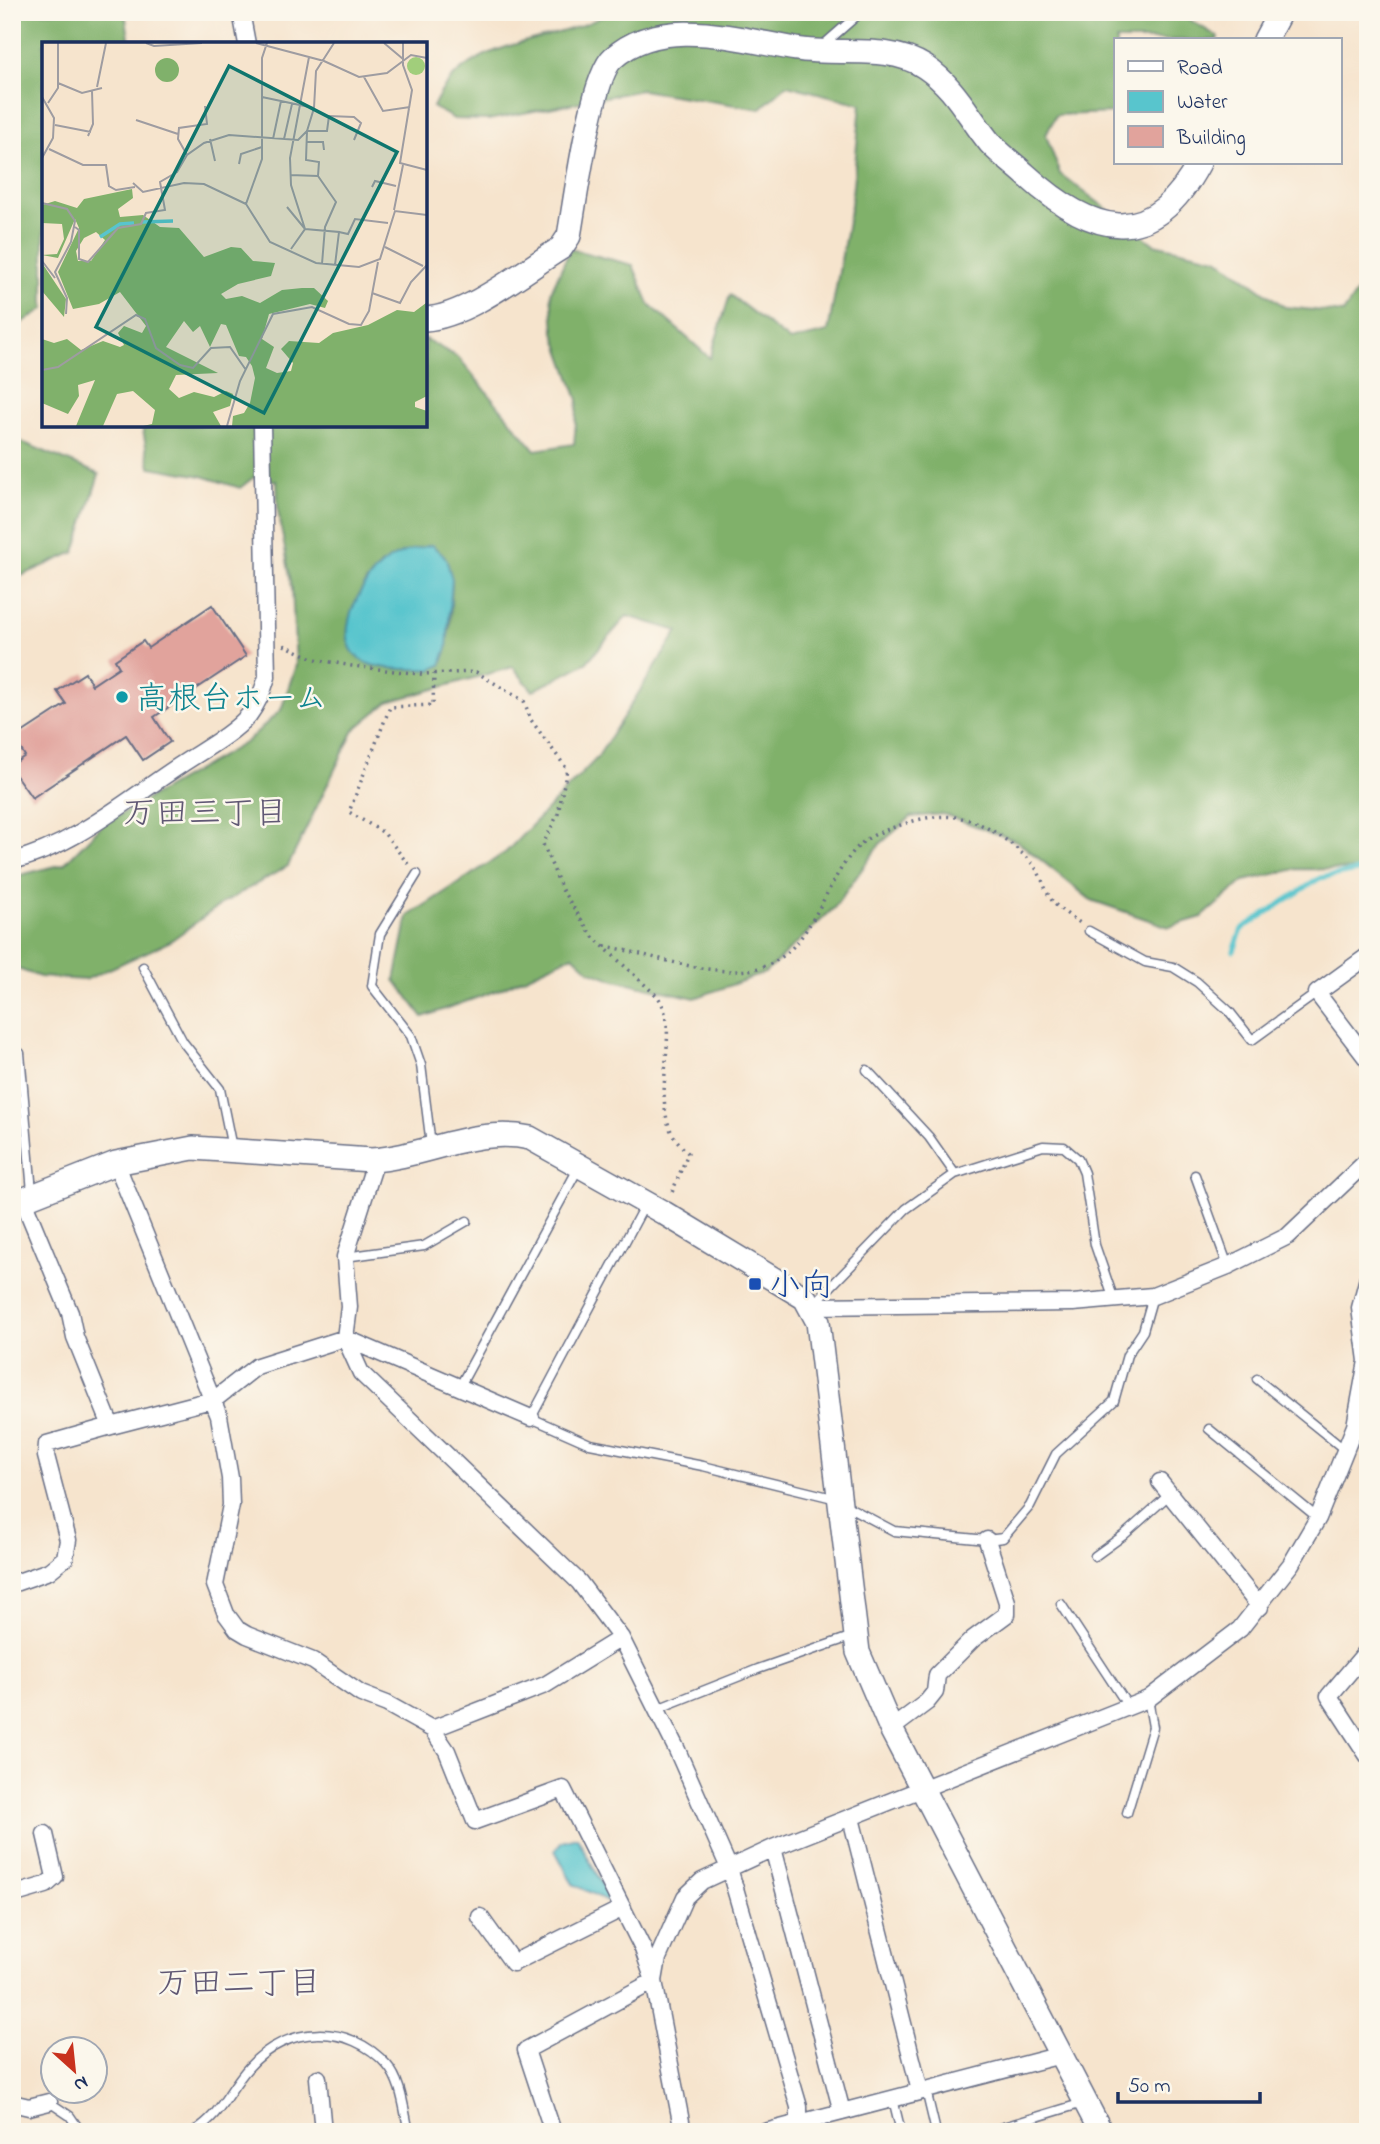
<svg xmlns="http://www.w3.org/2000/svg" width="1380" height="2144" font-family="'Indie Flower','Klee One',sans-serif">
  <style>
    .forest { fill: #80b16b; stroke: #4e7064; stroke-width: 2; fill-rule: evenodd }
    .water { fill: #58c5cd; stroke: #3a7a96; stroke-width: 2 }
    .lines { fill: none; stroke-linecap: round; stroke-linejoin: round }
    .stream { stroke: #58c5cd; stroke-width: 5 }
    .building { fill: #e1a39c }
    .lane-casing { stroke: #686e85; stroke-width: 11 }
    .street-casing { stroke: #686e85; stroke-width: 19 }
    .secondary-casing { stroke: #686e85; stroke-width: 26 }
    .path { stroke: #686e85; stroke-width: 3.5; stroke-dasharray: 2 5; stroke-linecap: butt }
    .lane { stroke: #fff; stroke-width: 8 }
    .street { stroke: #fff; stroke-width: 16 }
    .secondary { stroke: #fff; stroke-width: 23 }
    .culture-dot { fill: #0f9aa8; stroke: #fbf7ec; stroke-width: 2.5 }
    .transit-dot { fill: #1a4fb4; stroke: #fbf7ec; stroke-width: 2.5 }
    .labels { text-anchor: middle; stroke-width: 5; stroke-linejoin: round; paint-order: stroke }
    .culture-label { font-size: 32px; fill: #0d838f; stroke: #fbf7ec; text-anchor: start }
    .transit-label { font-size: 32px; fill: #164399; stroke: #fbf7ec; text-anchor: start }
    .neighbourhood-label { font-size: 33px; fill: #605874; stroke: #fbf7ec }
    .inset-river { fill: none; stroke: #58c5cd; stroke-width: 3.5 }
    .inset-road { fill: none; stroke: #9e9ca1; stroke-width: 2 }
    .view { fill: #0f766e; fill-opacity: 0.15; stroke: #0f766e; stroke-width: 3.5 }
    .inset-edge { fill: none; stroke: #1b2f5e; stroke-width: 3.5 }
  </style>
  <rect width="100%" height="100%" fill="#fbf7ec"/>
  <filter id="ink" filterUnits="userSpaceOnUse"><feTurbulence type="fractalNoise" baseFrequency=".0143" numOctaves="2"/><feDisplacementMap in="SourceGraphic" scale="14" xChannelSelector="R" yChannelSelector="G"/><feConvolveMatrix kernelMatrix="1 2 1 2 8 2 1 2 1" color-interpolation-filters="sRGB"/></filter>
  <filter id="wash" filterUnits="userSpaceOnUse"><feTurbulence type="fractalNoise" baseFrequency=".00686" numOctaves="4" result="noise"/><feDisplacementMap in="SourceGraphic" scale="28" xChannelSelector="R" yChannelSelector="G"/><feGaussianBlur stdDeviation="1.57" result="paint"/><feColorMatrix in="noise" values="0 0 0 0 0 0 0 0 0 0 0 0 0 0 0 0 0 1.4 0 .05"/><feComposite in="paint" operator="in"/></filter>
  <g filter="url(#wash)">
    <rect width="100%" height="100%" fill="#f6e4cd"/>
    <path class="forest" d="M12,12H125L130,44H44V309L12,329Z
      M610,12H1177L1218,37L1217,40H1116V113L1056,115L1046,135L1060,174L1154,244L1217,258L1285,307L1343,313L1368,276V870L1296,869L1244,881L1202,917L1169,927L1091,900L1017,841L943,814L911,817L880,844L834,908L765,973L695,998L615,980L590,971L573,955L498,990L423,1017L395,980L408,916L506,852L597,758L678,631L627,616L586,663L533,691L513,667L388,702L354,730L288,866L223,903L169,942L85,980L40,977L12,967V877L64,864L102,825L246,742L281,710L296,665L292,588L278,511L277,481L254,477L240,488L202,476L150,467L142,425H425V339L459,358L535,450L574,444L578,400L554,332L551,292L570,249L633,265L649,304L710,358L730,295L790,341L828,332L851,205L861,104L787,85L760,109L641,90L488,120L454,119L433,107C465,34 550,48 610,12ZM382,564L452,579L450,626L441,665L351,617L366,582Z
      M12,438L99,474L75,552L12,580Z"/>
    <path class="water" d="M432,545L446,558L452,579L447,648L441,665L431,670C413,668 384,671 367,663C326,645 359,584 383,564C397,552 414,549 432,545Z
      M577,1837L609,1897L607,1901L573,1884L555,1850L562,1841Z"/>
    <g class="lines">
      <path class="stream" d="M1234,951L1242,929L1320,878L1368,869"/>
    </g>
    <g id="blocks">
      <path class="building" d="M212,605L246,656L154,717L170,742L143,760L126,735L32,798L12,770V765L25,756L14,738L66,704L57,691L85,673L92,685L119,667L115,660L143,641L148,648Z"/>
    </g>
  </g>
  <g filter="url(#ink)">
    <use href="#blocks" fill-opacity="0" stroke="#686e85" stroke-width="2"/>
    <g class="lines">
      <g class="lane-casing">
        <path id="lane" d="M821,47L861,12
          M417,874L380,934L372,986L411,1036L421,1065L431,1145
          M1089,931L1145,962L1173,967L1197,982L1229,1011L1252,1040L1317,993
          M143,967L183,1042L220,1089L232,1148
          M12,1054L20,1053L32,1192
          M867,1070L929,1137L955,1174
          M1195,1175L1228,1266
          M644,1206L531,1418L590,1444L703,1466L837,1499
          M345,1257L424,1246L467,1221
          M812,1306L906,1209L955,1174L1043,1146L1064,1147L1078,1159L1084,1173L1095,1245L1114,1300
          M1257,1379L1345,1450
          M460,1386L579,1167
          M1209,1429L1318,1518
          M843,1504L894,1531L987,1540L1003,1538L1030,1506L1056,1454L1114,1401L1127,1355L1143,1331L1153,1296
          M1095,1556L1124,1535L1170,1494
          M1061,1604L1128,1706
          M657,1709L758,1669L853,1636
          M1127,1813L1153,1727L1148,1699
          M926,2090L936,2132
          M893,2099L901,2132
          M49,2102L70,2116L81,2132
          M193,2132C223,2113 227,2091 249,2067C286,2025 349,2022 387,2065C402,2082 404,2111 409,2132
          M987,2132L1083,2103"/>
      </g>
      <g class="street-casing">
        <path id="street" d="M241,12L247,44
          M12,861C74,846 127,800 179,766C201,751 232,735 249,715C258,703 263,691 267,677L262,425
          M1368,956L1317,993L1368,1060
          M371,1160L373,1169L345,1257L349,1307L345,1338L361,1373L579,1582L621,1638L677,1750L729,1868L799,2107V2132
          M116,1163L219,1416L230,1478L231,1505L215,1585L226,1614L237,1629L247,1635L313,1661L361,1694L387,1704L432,1729L447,1751L475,1821L563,1789L643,1949L654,1981L526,2050L553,2132
          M23,1200L70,1313L75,1337L111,1426L215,1399L257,1366L345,1338L531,1418
          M812,1306L1073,1303L1153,1296L1228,1266L1288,1236L1368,1160
          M1160,1482L1260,1607
          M12,1584L49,1571L65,1558L68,1540L46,1456L47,1444L111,1426
          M1368,1650L1329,1696L1368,1756
          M432,1729L545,1685L621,1638
          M891,1729L927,1702L935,1692L937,1675L973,1639L1007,1614V1602L987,1540
          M851,1818L920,2091
          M773,1848L842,2112
          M12,1895L46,1885L55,1877L45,1834
          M480,1917L513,1963L623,1908
          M318,2078L323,2132
          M12,2103L29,2107L49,2102
          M683,2132L654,1981L658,1958L685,1897L702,1881L773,1848L1148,1699L1240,1629L1291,1564L1318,1518L1355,1426L1367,1361L1360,1308L1368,1278
          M765,2132L1061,2055"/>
      </g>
      <g class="secondary-casing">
        <path id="secondary" d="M1265,40L1280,12
          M425,319C467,317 525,270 561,248L569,236C575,203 591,77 613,58C661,14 740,40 796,49C838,56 888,43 925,67C955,87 968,116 990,143C1000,154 1014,164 1026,175C1091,234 1151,253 1199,163
          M12,1204L116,1163L193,1148L371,1160C425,1157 475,1126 530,1138L664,1213L805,1298L818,1322L858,1652L891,1729L1101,2132"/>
      </g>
      <path class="path" d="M284,645L315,659L352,666L420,674L476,672L524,701L531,720L567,769L558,814L543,844L562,890L592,936L658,997C681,1030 652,1088 671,1131C675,1139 682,1147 688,1153L671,1195
        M408,864L384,833L349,812L390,707L433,705L434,674
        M605,946C652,954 717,981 762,967C814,951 824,876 863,842C876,832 892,828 907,823C928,816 953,813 975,822C994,829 1021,850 1034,866C1043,877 1045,893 1054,903C1061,911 1072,917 1080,923"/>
      <use href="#lane" class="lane"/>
      <use href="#street" class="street"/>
      <use href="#secondary" class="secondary"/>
    </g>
  </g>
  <circle class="culture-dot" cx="122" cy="697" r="7"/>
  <rect class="transit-dot" x="748" y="1277" width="14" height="14" rx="3.5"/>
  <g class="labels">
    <g class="culture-label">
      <text x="136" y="708">高根台ホーム</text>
    </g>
    <g class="transit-label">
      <text x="769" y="1295">小向</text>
    </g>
    <g class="neighbourhood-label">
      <text x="205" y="823">万田三丁目</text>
      <text x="239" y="1993">万田二丁目</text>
    </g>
  </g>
  <g transform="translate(42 42)">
    <rect width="385" height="385" fill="#f6e4cd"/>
    <path d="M365 24a9 9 0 1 1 18 0a9 9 0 1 1-18 0Z" fill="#a1ce7b"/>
    <path d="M113 28a12 12 0 1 1 24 0a12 12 0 1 1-24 0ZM90,147L91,156L76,167L78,175L101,173L118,185L137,186L162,215L189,205L199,206L211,219L233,221L229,234L196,242L179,252L184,257L200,254L218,261L240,248L260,246H272L286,259L283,266L268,262L227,272L220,297L232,305L224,326L235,331L249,329L251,321L239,307L247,299L277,301L291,291L326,283L355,268L372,270L384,261L385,244V354L373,360V365L385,369V384H190L191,374L202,371L208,361L213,336L210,324L204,315L197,314L184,283L179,282L168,305L158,284L151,290L142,279L124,305L176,331L134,333L127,347L137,356L152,350L172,355L184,349L191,352L188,364L171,370L179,384H101L110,382L113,368L91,349L75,352L61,384H34L53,338L36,343L37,354L26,372L0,361V297L12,301L25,297L39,308L61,299L78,305L82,303L76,291L82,284L100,291L104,284L78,250L57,262L31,267L16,230L37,186L33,177L16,216L0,213L15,212L22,197L20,182L0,181V163L13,159L35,166L42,157ZM54,190L63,198L49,219H36L34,209L42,196ZM0,221L24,257L22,275L0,249Z" fill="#80b16b" fill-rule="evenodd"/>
    <path class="inset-river" d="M100,180L131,179M58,195L78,182L92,181"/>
    <path class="inset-road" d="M104,1L112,4L160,1M214,1L282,19L317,35L345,31L369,13L385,16M225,1L220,16V117L204,162L228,200L274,221L317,225L338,217L353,169L385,173M342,1L361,17M361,1V23L370,48L358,121L385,128M322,35L341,69L368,65M16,41L40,51L60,46M55,45L64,1M0,55L12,76L11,96L0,116M220,55L272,66M6,61L16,46V1M94,78L136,92M13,83L49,90M46,94L51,82L50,49M168,97L173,119M231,97L239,59M242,97L250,62M264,100H281L282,108M7,107L41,123H64L67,144L74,148L93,145M145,113L136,97L137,86L165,82L163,64M197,122L199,112L220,105M248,133L276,134M91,141L101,150L142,141L162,142L204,162M330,145L333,139L354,144M0,161L25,167L33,179L29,200L13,230L25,256L24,272M245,165L263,187L297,190L293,223M352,168L361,123M33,185L37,188V217L46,220L76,186L99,182L104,171L123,168L118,140L135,130L145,113L162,101L187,93L256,98L265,89L272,66L274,29L292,1M297,190L306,192L313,177L346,181M343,205L381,224M249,207L263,187L249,143L248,116L267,15M0,219L13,236M280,222L283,185L294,160L276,134L277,120L264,118L265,89H285L287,74L312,75L319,81L312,98M330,251L358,261L369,240L385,223M0,328L16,325L94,273L103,277L114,306L138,323L151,326L169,306L188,305L204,328M185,384L198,339L231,272L270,265L307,282L319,283L327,269L336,220"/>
    <path class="view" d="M187,24L355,110L222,371L54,285Z"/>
    <rect width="385" height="385" class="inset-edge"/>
  </g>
  <rect width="1380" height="2144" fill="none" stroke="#fbf7ec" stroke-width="42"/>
  <rect x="1114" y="38" width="228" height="126" fill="#fbf7ec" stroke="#a1a7b3" stroke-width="2"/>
  <rect x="1128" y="61" width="35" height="10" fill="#ffffff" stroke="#a1a7b3" stroke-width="2"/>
  <text x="1177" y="74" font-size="21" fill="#1b2f5e">Road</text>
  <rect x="1128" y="91" width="35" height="21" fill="#58c5cd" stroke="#a1a7b3" stroke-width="2"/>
  <text x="1177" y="108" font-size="21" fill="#1b2f5e">Water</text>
  <rect x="1128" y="126" width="35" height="21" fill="#e1a39c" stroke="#a1a7b3" stroke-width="2"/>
  <text x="1177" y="144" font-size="21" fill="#1b2f5e">Building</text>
  <g transform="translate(74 2070) rotate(153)"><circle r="33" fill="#fbf7ec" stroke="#a1a7b3" stroke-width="2"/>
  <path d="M0-5L12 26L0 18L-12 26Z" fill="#c8321e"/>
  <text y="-10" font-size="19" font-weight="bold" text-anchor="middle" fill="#1b2f5e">N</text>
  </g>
  <path d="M1118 2092v10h142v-10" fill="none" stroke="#1b2f5e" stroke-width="3.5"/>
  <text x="1128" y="2092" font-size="21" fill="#1b2f5e" stroke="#fbf7ec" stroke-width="5" paint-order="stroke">50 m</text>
</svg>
